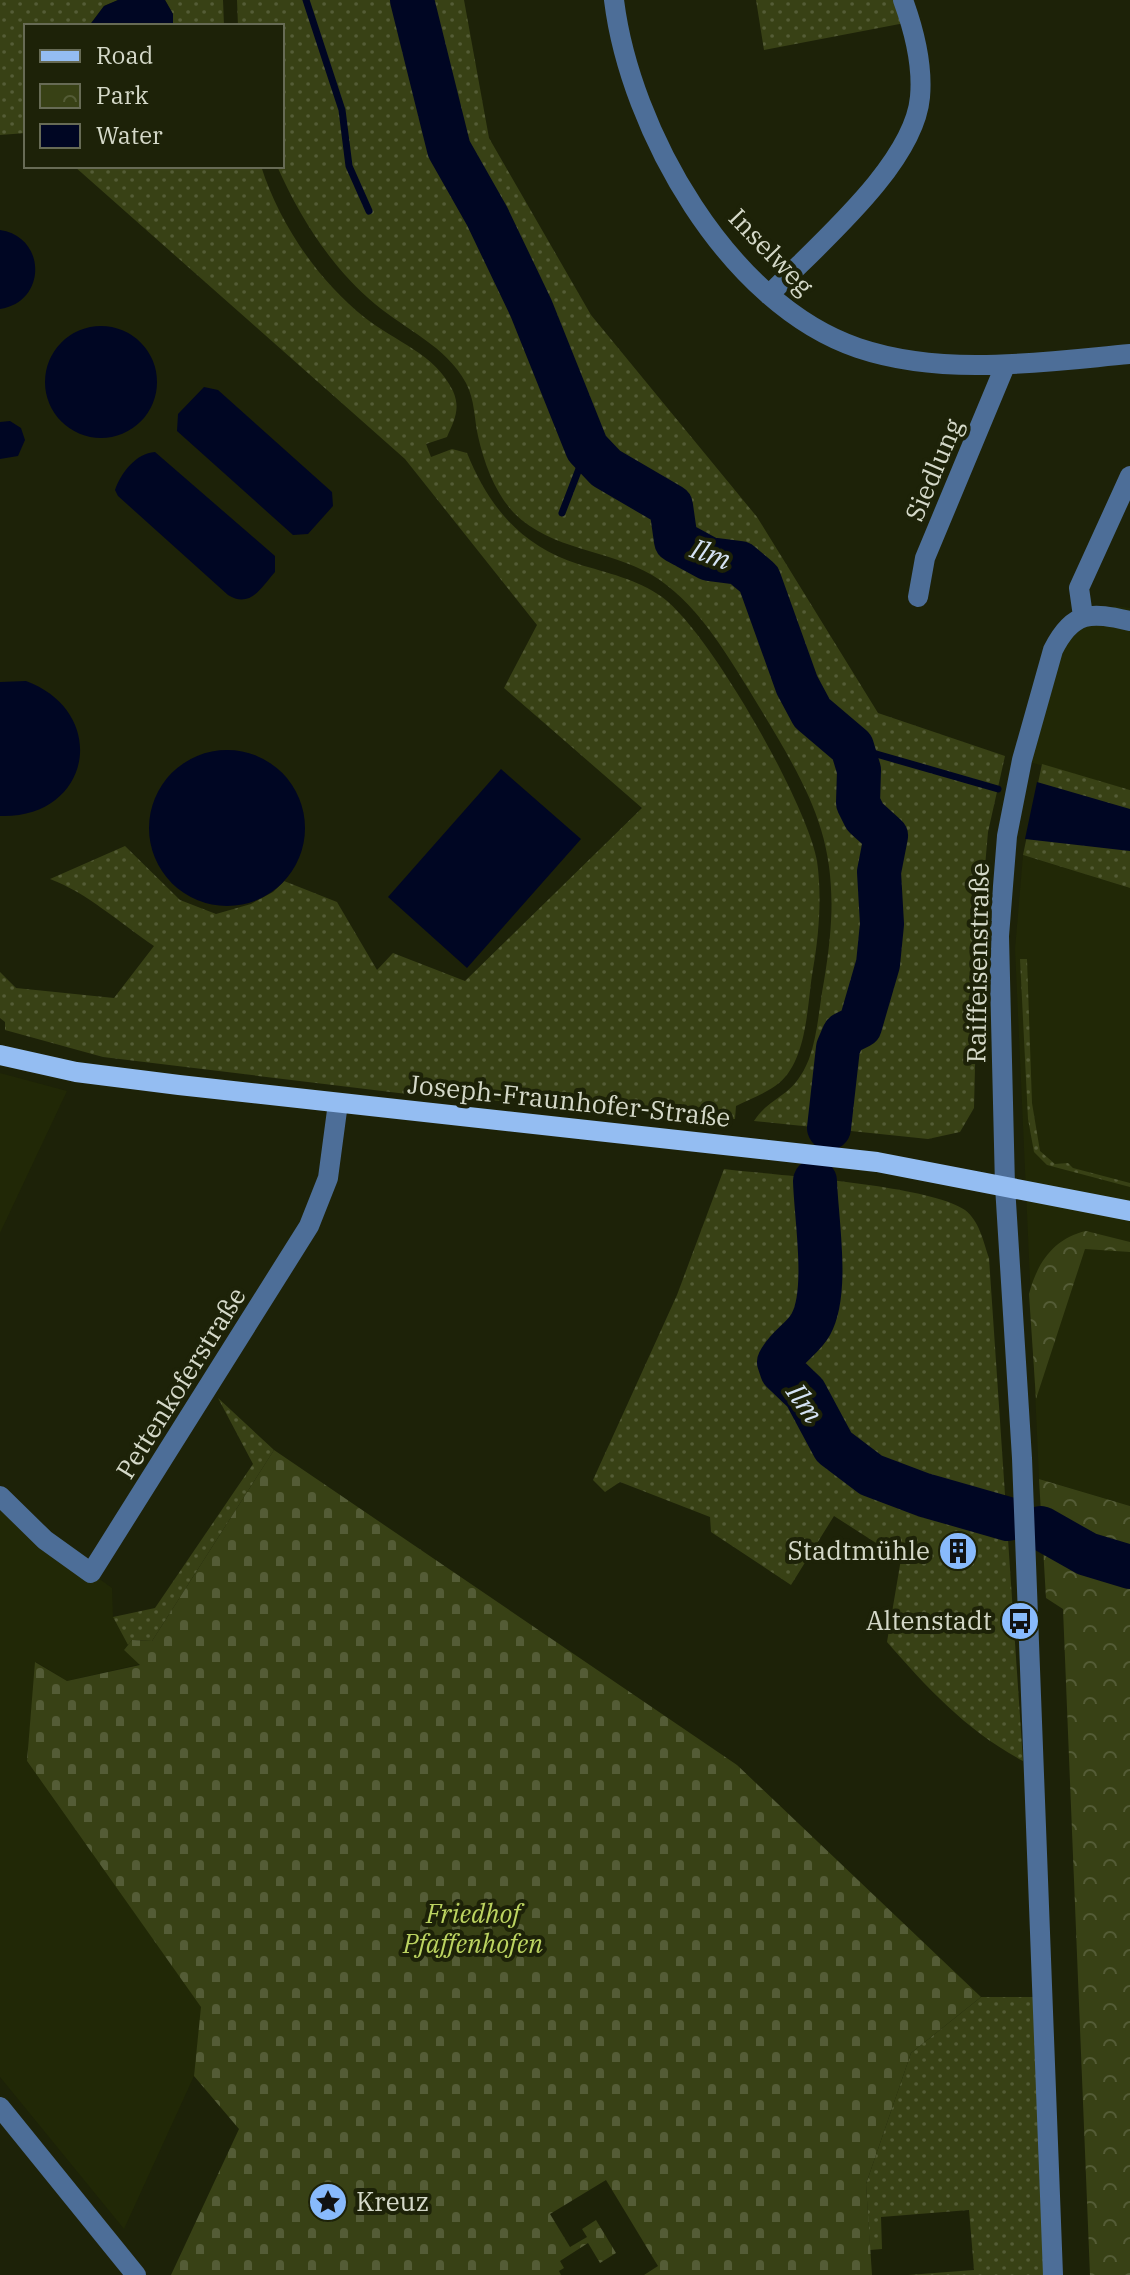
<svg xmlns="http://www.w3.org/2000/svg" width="1130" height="2275" font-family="'IBM Plex Serif',serif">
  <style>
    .built { fill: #212806 }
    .grass { fill: url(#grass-dots) }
    .cemetery { fill: url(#cemetery-stones) }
    .park { fill: url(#park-crowns) }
    .water { fill: #000623 }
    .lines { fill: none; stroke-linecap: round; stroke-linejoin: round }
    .stream { stroke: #000623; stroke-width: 7 }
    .river { stroke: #000623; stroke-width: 44 }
    .minor { stroke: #4d6e98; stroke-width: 20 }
    .major { stroke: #94bdf2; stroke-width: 20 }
    .labels { text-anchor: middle; stroke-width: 8; stroke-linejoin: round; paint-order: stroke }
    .street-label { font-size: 26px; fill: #d5d9c9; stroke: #1d2208 }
    .poi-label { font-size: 26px; fill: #d5d9c9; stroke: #1d2208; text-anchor: end }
    .park-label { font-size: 26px; font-style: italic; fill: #bcd461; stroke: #1d2208 }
    .water-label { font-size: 28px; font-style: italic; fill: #d5e3f5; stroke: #1d2208 }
  </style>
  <defs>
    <pattern id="grass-dots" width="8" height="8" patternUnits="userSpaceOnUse" patternTransform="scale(2)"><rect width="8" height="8" fill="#384115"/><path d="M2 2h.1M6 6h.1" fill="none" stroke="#545c36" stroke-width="1.8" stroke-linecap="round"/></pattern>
    <pattern id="cemetery-stones" width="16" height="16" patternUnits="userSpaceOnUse" patternTransform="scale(2)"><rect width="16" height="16" fill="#384115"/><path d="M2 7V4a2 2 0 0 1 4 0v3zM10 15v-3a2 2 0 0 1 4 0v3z" fill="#545c36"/></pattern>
    <pattern id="park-crowns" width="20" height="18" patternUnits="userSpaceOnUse" patternTransform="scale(2)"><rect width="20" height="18" fill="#384115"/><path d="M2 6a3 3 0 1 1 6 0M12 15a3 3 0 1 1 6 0" fill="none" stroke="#545c36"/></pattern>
  </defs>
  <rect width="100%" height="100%" fill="#1d2208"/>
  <path class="built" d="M1115,606L1130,608V790L1022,760L1045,670L1083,616Z
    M1023,855L1130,888V1506L1039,1479L1015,949Z
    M0,1073L67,1091L0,1233Z
    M0,1495L45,1540L112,1588L113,1617L128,1645L124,1650L141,1664L67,1681L36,1662L27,1761L202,2007L194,2076L124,2229L0,2077Z"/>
  <path class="grass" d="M0,0H118L104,6L89,26H26V133L0,135Z
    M165,0H223L224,26H173V14Z
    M237,0H464L489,138L591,315L757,517L878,713L1005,756L988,832L978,947L974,1108L960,1132L928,1139L754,1121C772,1094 793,1099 809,1059C818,1034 819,1007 824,981C847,847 816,801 749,690C723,648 695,601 652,575C608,549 552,551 514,513C495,493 484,463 478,436C474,418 475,400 466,383C446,346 406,330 375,304C331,267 300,218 277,166H282V26H238Z
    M756,0H903L910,22L764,50Z
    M74,166H261C279,223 317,279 364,317C395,342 435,353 453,391C461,409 454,421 447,437L426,444L431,457L452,449L467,453C489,507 521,546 578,564C607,573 637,579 662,597C709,631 807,803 817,861C822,896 819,935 813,969C807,1003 808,1059 779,1083C767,1093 750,1099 736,1106L735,1119L407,1094L103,1057L5,1030V1022L0,1018V972L16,988L114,998L154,946C121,924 86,892 50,879L125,846L180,900L216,914L251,904L273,892L284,881L337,902L377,970L393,953L465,981L642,808L504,688L537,625L405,459Z
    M1042,764L1130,790V888L1023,855Z
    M1020,959H1027L1032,1103L1040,1151L1055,1164L1068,1163L1073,1168L1130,1183V1187L1047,1165L1034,1152L1028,1119Z
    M724,1169C773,1175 931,1185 965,1210C980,1222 983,1241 989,1258L1023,1761C967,1731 928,1689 887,1642L901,1559L834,1516L791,1585L711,1532L710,1517L620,1482L605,1492L593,1480L677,1295Z
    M218,1398L274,1450L152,1641L132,1640L128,1645L113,1617L155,1608L253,1464Z
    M981,1997H1043L1053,2275H908L974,2270L969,2210L881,2217L882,2249L870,2250L866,2184L911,2053Z"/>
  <path class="cemetery" d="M274,1450L737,1765L981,1997L911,2053L866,2184L872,2275H644L658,2266L606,2180L550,2214L570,2247L587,2237L582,2229L596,2220L616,2253L600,2263L588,2243L560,2261L564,2268L559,2271L561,2275H171L239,2129L194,2076L201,2007L27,1761L35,1662L67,1681L140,1665L124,1650L132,1640L152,1641Z"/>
  <path class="park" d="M1086,1231L1130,1242V1252L1085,1249L1036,1399L1029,1294C1037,1263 1054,1238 1086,1231Z
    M1039,1479L1130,1506V2275H1090L1063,1609L1046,1598Z"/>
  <path class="water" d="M118,0H165L173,14V26H89L104,6Z
    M0,230C47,237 47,302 0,309Z
    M45 382a56 56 0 1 1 112 0a56 56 0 1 1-112 0Z
    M204,387L218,390L332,492L333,506L308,534L293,535L177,431L178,414Z
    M10,421L21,428L25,440L18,456L0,459V422Z
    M155,452L275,556V572C261,588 250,609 228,595L118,496L115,490C121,473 136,453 155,452Z
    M26,681C111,713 91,819 0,816V682Z
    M149 828a78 78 0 1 1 156 0a78 78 0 1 1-156 0Z
    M501,769L581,839L467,968L388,897Z
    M1037,782L1130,809V851L1025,839Z"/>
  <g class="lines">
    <path class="stream" d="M306,0L342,110L349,166L369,211
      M562,513L587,448
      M852,747L998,789"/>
    <path class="river" d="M412,0L449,149L487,216L531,308L587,448L606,468L671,506L676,541L709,559L740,563L759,579L797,685L812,713L852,747L859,770L858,803L865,817L886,836L879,872L882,924L878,964L860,1026L844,1034L838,1048L829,1128
      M815,1181C816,1218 829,1291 811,1324C803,1339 787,1346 779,1362L782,1371L805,1393L834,1447L871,1475L924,1495L1008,1519
      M1041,1528L1087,1554L1130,1567"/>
    <path class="minor" d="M614,0C630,130 728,304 858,348C944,377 1042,362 1130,354
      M769,295C816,246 914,165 920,97C923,64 914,30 903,0
      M918,597L925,558L1005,366
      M1083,616L1079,588L1130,476
      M0,1496L45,1540L91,1573L309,1226L328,1178L338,1103
      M0,2107L136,2275
      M1053,2275L1022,1458L1005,1186L999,936L1007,836L1022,760L1053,650C1073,610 1091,612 1130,621"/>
    <path class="major" d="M0,1055L76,1072L179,1085L877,1162L1130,1211"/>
  </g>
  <defs>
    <g id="building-disc" transform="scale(2)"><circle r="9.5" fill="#88bafc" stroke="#1d2208"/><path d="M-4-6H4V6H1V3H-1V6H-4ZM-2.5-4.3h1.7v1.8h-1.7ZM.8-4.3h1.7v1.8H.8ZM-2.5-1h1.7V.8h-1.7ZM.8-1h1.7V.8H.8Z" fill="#111"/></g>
    <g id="bus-disc" transform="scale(2)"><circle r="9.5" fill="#88bafc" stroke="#1d2208"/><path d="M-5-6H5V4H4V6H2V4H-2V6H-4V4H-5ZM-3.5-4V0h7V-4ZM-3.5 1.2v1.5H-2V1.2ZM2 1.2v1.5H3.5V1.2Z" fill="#111"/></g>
    <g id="sight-disc" transform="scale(2)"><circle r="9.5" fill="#88bafc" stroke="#1d2208"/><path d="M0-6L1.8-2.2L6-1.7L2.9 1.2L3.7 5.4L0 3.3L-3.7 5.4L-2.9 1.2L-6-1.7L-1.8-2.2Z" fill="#111"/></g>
  </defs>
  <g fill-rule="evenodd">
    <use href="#building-disc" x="958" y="1551"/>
    <use href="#bus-disc" x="1020" y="1621"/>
    <use href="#sight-disc" x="328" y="2202"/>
  </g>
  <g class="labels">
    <g class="street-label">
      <text transform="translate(771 252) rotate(46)" y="9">Inselweg</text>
      <text transform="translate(934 470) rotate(-67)" y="9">Siedlung</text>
      <text transform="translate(978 963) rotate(-89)" y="9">Raiffeisenstraße</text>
      <text transform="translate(569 1101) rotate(6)" y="9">Joseph-Fraunhofer-Straße</text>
      <text transform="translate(181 1383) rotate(-58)" y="9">Pettenkoferstraße</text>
    </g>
    <g class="poi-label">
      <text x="930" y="1560">Stadtmühle</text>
      <text x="992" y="1630">Altenstadt</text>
      <text x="356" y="2211" text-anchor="start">Kreuz</text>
    </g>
    <g class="park-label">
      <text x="473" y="1923">Friedhof<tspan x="473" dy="30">Pfaffenhofen</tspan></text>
    </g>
    <g class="water-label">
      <text transform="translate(711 554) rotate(20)" y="10">Ilm</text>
      <text transform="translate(805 1403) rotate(55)" y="10">Ilm</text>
    </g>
  </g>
  <rect x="24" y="24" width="260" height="144" fill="#1d2208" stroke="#676b55" stroke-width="2"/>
  <rect x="40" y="50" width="40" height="12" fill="#94bdf2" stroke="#676b55" stroke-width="2"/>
  <text x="96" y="64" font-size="24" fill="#d5d9c9">Road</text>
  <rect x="40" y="84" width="40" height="24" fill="url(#park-crowns)" stroke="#676b55" stroke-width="2"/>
  <text x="96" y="104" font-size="24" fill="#d5d9c9">Park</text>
  <rect x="40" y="124" width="40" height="24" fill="#000623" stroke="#676b55" stroke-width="2"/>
  <text x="96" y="144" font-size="24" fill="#d5d9c9">Water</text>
</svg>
